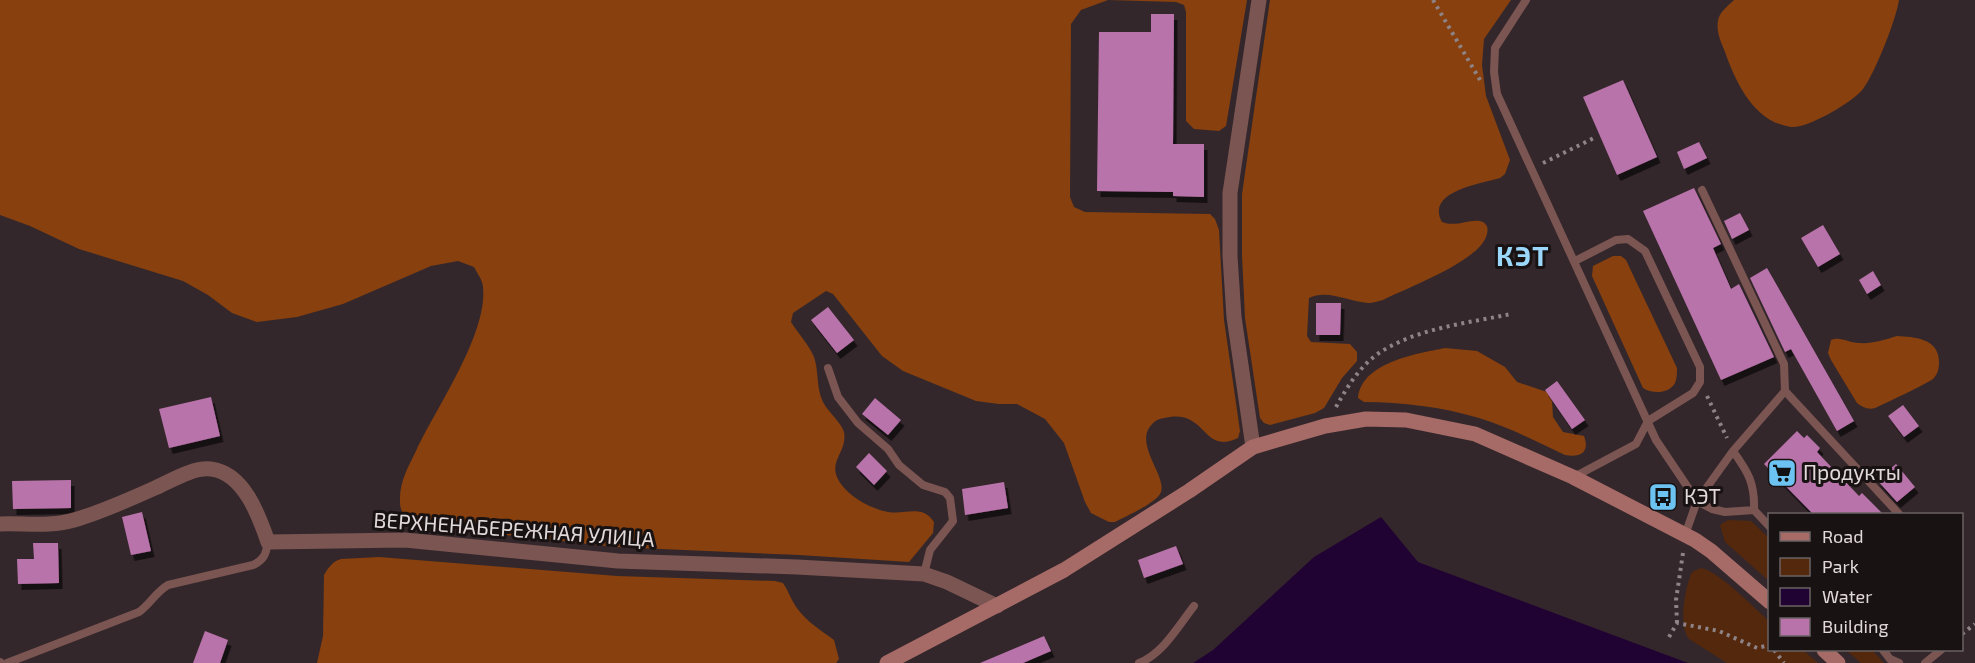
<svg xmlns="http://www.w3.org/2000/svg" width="1975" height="663" font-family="'Exo 2',sans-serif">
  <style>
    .green { fill: #54280c }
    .forest { fill: #87400e }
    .water { fill: #210333 }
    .building { fill: #b873aa; filter: url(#shadow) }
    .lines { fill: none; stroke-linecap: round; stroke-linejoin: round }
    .path { stroke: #8e8386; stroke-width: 4; stroke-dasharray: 3 4.5; stroke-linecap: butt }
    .service { stroke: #7b5552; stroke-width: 8 }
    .minor { stroke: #7b5552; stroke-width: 15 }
    .secondary { stroke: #a76b67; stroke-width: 15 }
    .labels { text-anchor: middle; stroke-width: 6; stroke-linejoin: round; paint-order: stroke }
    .poi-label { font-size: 21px; fill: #e2d9db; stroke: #181213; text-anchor: start }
    .street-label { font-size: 21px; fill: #e2d9db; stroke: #181213 }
    .district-label { font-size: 27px; font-weight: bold; letter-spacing: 1.5px; fill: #9ad7fb; stroke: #181213 }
  </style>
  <defs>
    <filter id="shadow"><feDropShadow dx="3.5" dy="6" stdDeviation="0" flood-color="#0009"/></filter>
  </defs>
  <rect width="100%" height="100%" fill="#34272b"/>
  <path class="green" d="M1728,520L1751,521L1769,538V581L1725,542L1720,525Z
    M1701,568C1720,572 1753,607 1769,621L1770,650H1803L1818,663H1727L1689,639C1678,625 1685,587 1692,572Z
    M1846,650H1872L1884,663H1861Z"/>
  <path class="forest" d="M0,0H1247L1226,126L1219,131L1194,129L1186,121V12L1184,5L1176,2L1108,0L1081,10L1071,24L1070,197L1074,207L1085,212L1210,214L1215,219L1219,230L1224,320L1240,431L1238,438C1203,455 1207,412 1170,417C1165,418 1162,418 1157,420C1128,439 1167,474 1161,492C1157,503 1126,516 1115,522H1109L1091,513L1085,502L1064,443L1045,419L1017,404H999L976,401L903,371L882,356L833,294L826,291L793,313L791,322C798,333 809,345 814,357C819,371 816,388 823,402C828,412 841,422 844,432C848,453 825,462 841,484C851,498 872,509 888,512C906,515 922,504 934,522L933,533L909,562L799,555L616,547L413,525C406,519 400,512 400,502C399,483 408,467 416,451C436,408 488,334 483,287C483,281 477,273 474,267L458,261L431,266L343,304L297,317L257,322L232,313L208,295L183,281L79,249L30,226L0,215Z
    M1270,0H1511L1484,39L1482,65L1486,96L1510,160L1505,174L1500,178C1481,184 1425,191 1442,222C1457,228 1472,217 1483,222C1488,225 1488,229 1487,234C1481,261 1408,287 1383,300C1378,301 1373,303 1368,303C1349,302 1328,289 1309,298L1307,336L1311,342L1350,344L1357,352V361L1342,378L1324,408L1315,413L1270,425L1264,423L1260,418L1245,318L1242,255V194Z
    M1734,0H1899C1896,20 1875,73 1863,89C1853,102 1807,129 1791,127C1754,122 1736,83 1725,52C1721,42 1716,32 1718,21C1719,12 1728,6 1734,0Z
    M1613,256H1621L1626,260L1677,368C1677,372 1677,379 1675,383C1669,394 1652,394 1643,388L1592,276L1593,266Z
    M1897,336C1914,337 1939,338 1939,362C1939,368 1938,374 1933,379C1930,382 1880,406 1875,408C1868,410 1862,407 1857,403L1831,360L1828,353L1831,340C1841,336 1848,343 1859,343C1872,344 1884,340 1897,336Z
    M1445,348L1477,351L1505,367L1517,382L1547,392L1552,401L1553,417L1563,432L1584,436C1590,452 1581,458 1565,455C1537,442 1509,427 1479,418C1442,407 1402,402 1364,402L1358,398C1362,362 1416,354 1445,348Z
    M379,557L617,576L775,581L783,583C787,589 789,594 792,600C801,618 819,629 834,640L839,659L836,663H317L323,636L324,575C328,568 333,561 341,559Z"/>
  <path class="water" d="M1381,517L1418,562L1688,663H1193L1213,650L1314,557Z"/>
  <path class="building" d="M1151,14H1174L1173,144H1204V197L1173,196V192L1097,191L1099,32H1151Z
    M1623,80L1657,157L1617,175L1583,97Z
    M1699,142L1707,158L1684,169L1677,152Z
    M1694,188L1721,244L1713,248L1731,289L1739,284L1774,357L1721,380L1643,211Z
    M1740,213L1749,230L1732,239L1724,221Z
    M1823,225L1840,254L1818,267L1801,238Z
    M1767,268L1854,421L1837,431L1791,349L1785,352L1750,278Z
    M1873,271L1881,285L1867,294L1859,280Z
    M1316,303H1341L1340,335H1316Z
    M828,307L854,340L837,353L811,320Z
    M1557,381L1585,420L1572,429L1545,390Z
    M211,397L220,436L169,448L159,409Z
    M875,398L901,420L888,435L862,414Z
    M1903,405L1919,426L1904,437L1888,416Z
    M1797,431L1804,438L1807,435L1820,448L1817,452L1859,496L1862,493L1883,514H1813L1764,464Z
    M869,453L887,471L874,485L856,467Z
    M1896,464L1915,487L1897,502L1877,480Z
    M71,480V508L13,509L12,481Z
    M1004,482L1008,508L965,515L962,489Z
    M142,512L151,551L131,555L122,517Z
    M33,543H58L59,583L18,584L17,559H34Z
    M1176,546L1183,564L1144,578L1138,560Z
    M205,631L228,640L220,663H193Z
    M1044,636L1051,651L1023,663H980Z"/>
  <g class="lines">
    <path class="path" d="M1433,0L1480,80
      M1543,163L1594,138
      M1707,396L1727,438
      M1336,407C1347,387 1360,366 1379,353C1417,328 1468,323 1511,314
      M1677,623L1676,600L1683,553
      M1962,634L1975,624
      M1669,637L1677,623L1719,631L1757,648L1770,645
      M1774,650L1784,663"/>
    <path class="service" d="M1526,0L1495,48L1494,72L1497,94L1656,440L1697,501L1712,509L1725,512L1754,510
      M1702,190L1784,364L1785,391L1899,514
      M828,368L838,397L858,423L888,449L899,465L923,485L945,492L950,498L953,521L930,550L924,574
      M1733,451C1748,472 1755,483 1754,510L1770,527
      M1574,477L1636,444L1648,421L1693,393L1700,382V367L1645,251L1628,239L1616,240L1575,261
      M1685,535L1697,501L1733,451L1785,391
      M1883,650L1890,659L1899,663
      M0,662V663
      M7,663L139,612C150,604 156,592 168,585L253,565C264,560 266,554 268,542
      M1139,663C1163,654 1179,625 1194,606
      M1925,663L1941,650"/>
    <path class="minor" d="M1253,447L1234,317L1230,256V193L1259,0
      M0,524C23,523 51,527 74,520C102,512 128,500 155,488C171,481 193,467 211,469C244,473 259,516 268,542L405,540L618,561L797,567L924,574L947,582L997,606"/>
    <path class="secondary" d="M1824,650L1838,663
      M887,663L1064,570L1189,491L1253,447L1325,426L1366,419L1406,420L1475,434L1573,477L1695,540L1711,551L1770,602"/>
  </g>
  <defs>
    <g id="supermarket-square" transform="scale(1.5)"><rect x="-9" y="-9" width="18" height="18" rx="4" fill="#6cc3f2" stroke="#181213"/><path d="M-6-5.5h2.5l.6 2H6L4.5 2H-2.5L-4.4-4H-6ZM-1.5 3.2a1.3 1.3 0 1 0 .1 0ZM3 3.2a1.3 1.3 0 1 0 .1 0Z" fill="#111"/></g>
    <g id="bus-square" transform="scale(1.5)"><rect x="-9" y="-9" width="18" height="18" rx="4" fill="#6cc3f2" stroke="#181213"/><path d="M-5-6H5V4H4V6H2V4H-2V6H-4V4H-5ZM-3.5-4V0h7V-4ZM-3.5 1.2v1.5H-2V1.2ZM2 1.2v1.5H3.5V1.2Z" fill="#111"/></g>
  </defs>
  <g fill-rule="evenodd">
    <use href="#supermarket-square" x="1782" y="473"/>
    <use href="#bus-square" x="1663" y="497"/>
  </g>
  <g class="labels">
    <g class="poi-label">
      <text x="1803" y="480">Продукты</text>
      <text x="1684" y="504">КЭТ</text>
    </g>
    <g class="street-label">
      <text transform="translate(514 530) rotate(4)" y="7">ВЕРХНЕНАБЕРЕЖНАЯ УЛИЦА</text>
    </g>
    <g class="district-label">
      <text x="1523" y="266">КЭТ</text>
    </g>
  </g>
  <rect x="1768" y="513" width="195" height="138" fill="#181213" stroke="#696263" stroke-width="1.5"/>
  <rect x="1780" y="532" width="30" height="9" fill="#a76b67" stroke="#696263" stroke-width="1.5"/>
  <text x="1822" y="543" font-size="18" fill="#e2d9db">Road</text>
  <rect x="1780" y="558" width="30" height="18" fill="#54280c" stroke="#696263" stroke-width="1.5"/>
  <text x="1822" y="573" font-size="18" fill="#e2d9db">Park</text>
  <rect x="1780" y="588" width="30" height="18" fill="#210333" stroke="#696263" stroke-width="1.5"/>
  <text x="1822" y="603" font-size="18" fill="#e2d9db">Water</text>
  <rect x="1780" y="618" width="30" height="18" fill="#b873aa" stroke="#696263" stroke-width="1.5"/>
  <text x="1822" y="633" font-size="18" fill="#e2d9db">Building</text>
</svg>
